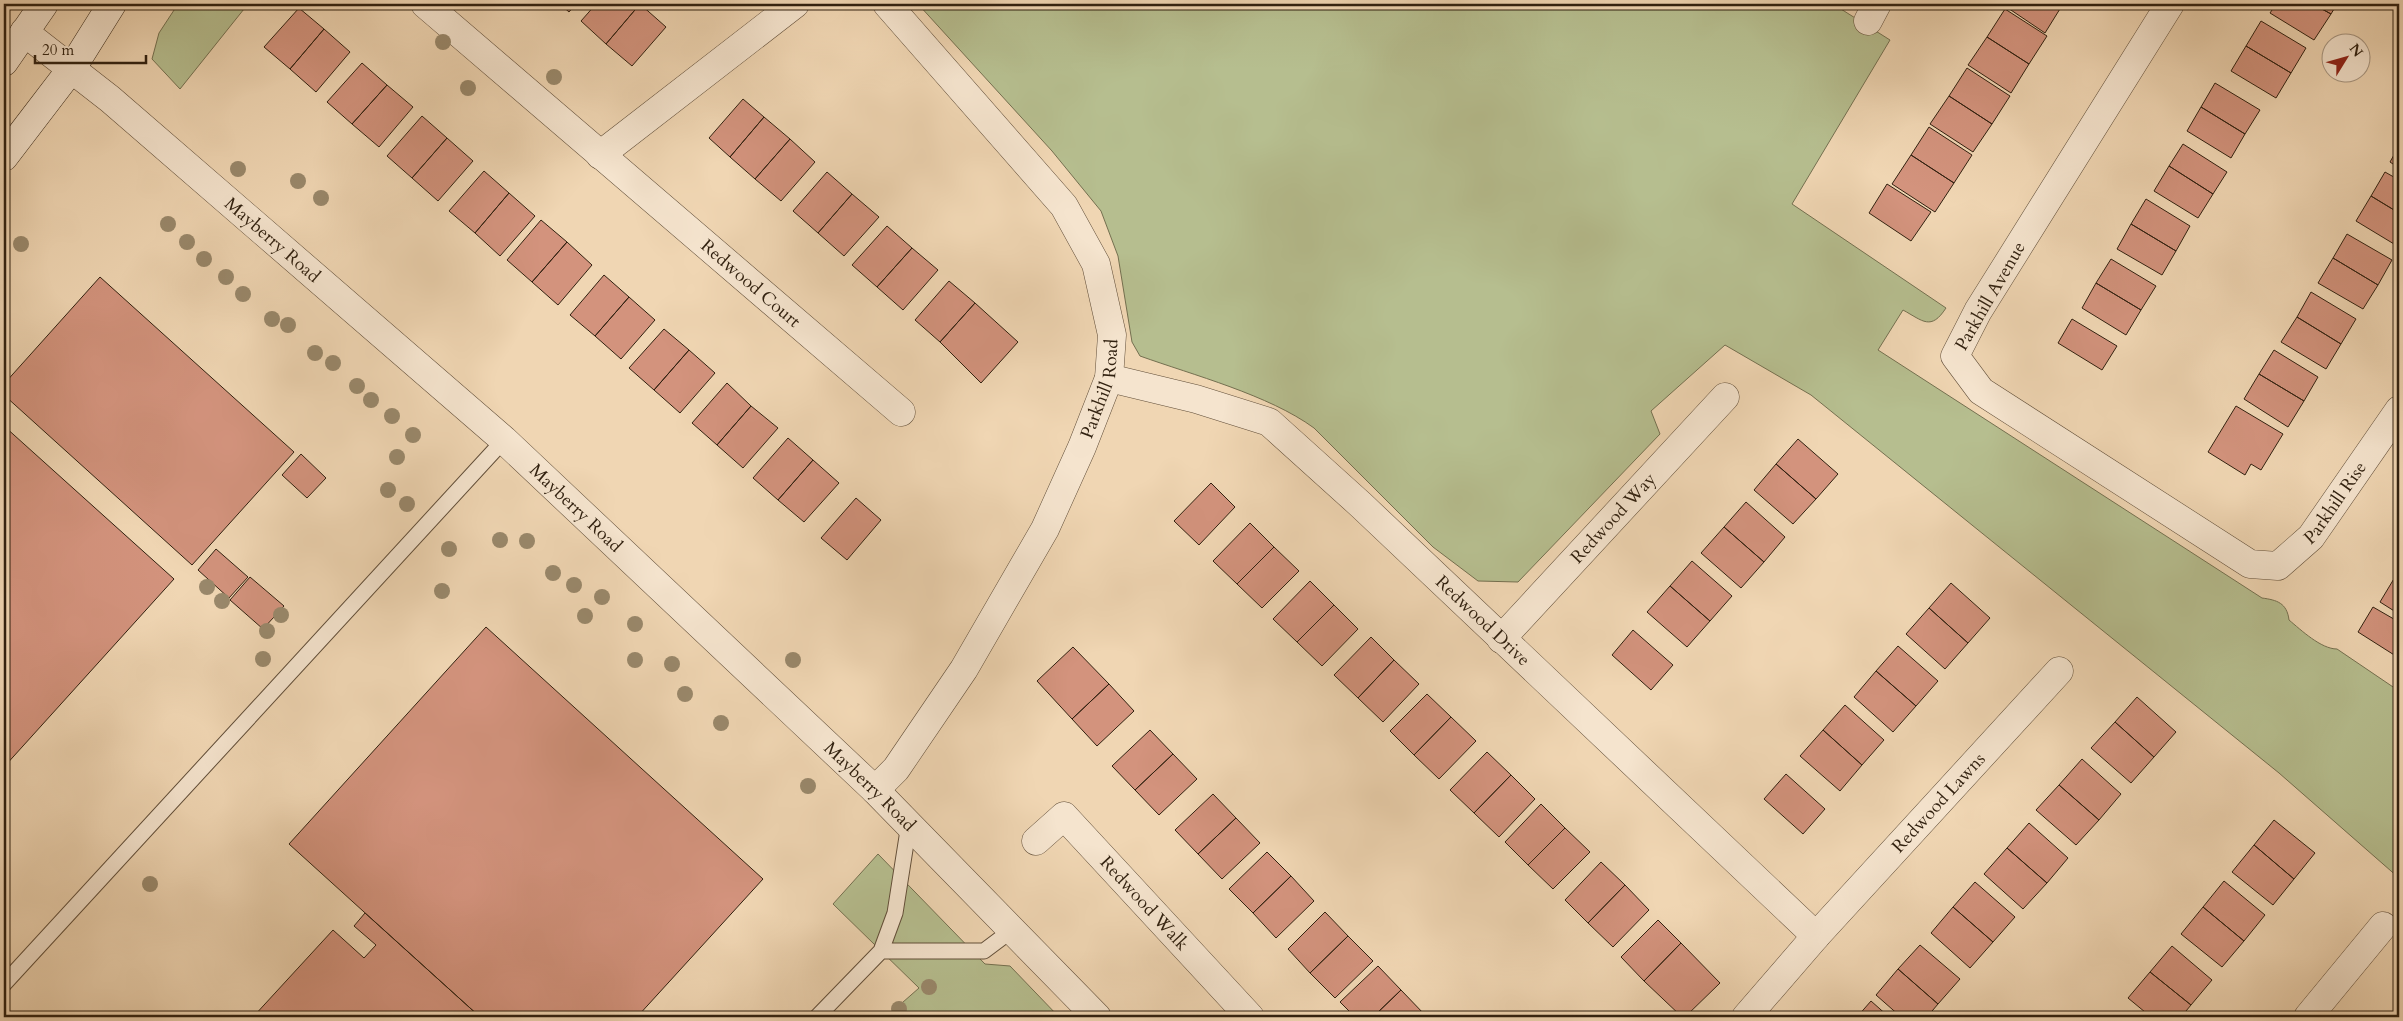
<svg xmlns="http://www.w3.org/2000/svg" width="2403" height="1021" font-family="Cardo,serif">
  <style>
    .green { fill: #b6be8f; stroke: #747050 }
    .building { fill: #d3937d; stroke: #312110 }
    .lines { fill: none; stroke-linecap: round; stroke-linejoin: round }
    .service-casing { stroke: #614e39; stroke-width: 17 }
    .minor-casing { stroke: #614e39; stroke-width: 29 }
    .tertiary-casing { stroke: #614e39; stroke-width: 29 }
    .secondary-casing { stroke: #312110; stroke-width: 29 }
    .service { stroke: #f5e4ce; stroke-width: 15 }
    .minor { stroke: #f5e4ce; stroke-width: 28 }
    .tertiary { stroke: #f5e4ce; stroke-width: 28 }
    .secondary { stroke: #f5e4ce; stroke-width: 28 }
    .tree { fill: #99886b }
    .labels { text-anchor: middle; stroke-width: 5; stroke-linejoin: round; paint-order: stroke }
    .street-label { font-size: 18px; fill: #312110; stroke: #f5e4ce }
  </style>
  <rect width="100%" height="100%" fill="#f0d6b3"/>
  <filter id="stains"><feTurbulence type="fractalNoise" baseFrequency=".004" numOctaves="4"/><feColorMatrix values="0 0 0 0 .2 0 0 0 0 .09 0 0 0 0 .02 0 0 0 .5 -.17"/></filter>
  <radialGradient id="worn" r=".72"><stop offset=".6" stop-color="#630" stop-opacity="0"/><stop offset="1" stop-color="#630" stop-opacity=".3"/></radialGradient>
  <path class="green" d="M178,4H248L180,89L152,59L159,33Z
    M918,4H1833L1890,40L1792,204L1946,308C1931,331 1923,321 1903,310L1878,350L2262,598C2277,600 2287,603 2289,620C2301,630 2321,649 2337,649L2399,691V878L2279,773L1811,395L1725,345L1651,411L1660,434L1518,582L1478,581L1433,547L1314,428C1269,395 1193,375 1140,356L1132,342L1118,256L1101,211L1052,151Z
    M878,854L985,964L1010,966L1059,1017H886L919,988L833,904Z"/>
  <path class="building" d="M560,4H576L569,12Z
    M596,4H640L606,44L581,21Z
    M640,4L666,27L632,66L606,44Z
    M2002,4H2063L2045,33Z
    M2276,4H2313L2331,14L2314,40L2270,13Z
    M2313,4H2337L2331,14Z
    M299,8L324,29L290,69L264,47Z
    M2005,9L2047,36L2029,64L1987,37Z
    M2261,21L2306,48L2291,73L2246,46Z
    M324,29L350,52L316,92L290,69Z
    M1987,37L2029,64L2011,93L1968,65Z
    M2246,46L2291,73L2276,98L2231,71Z
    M362,63L387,85L352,124L327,102Z
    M1967,68L2010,96L1992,124L1949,96Z
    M2215,83L2260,110L2245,134L2201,107Z
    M387,85L413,107L379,147L352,124Z
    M1949,96L1992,124L1973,152L1930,124Z
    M743,99L764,117L730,157L709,138Z
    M2201,107L2245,134L2231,158L2187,131Z
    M422,116L447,138L412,178L387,156Z
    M764,117L790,139L755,179L730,157Z
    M1929,127L1972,155L1954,183L1911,155Z
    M447,138L473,161L438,201L412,178Z
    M790,139L815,162L781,201L755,179Z
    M2183,144L2227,172L2213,194L2169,166Z
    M2399,146V168L2390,162Z
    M1911,155L1954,183L1935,212L1892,184Z
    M2169,166L2213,194L2198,218L2154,191Z
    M484,171L509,193L475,233L449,211Z
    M827,172L852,194L818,233L793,211Z
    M2385,172L2399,180V213L2371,196Z
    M1887,184L1931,212L1911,241L1869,213Z
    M509,193L535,216L500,256L475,233Z
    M852,194L879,217L844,256L818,233Z
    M2371,196L2399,213V247L2356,221Z
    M2146,199L2190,226L2176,251L2131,224Z
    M541,220L567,242L532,282L507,260Z
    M2131,224L2176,251L2162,275L2117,249Z
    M887,226L912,248L877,287L852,265Z
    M2347,234L2392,260L2378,285L2333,258Z
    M567,242L592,265L558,305L532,282Z
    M912,248L938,270L903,310L877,287Z
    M2333,258L2378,285L2363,309L2318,283Z
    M2111,259L2156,286L2141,310L2096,283Z
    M604,275L629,297L595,336L570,315Z
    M100,277L294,452L192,565L4,395V384Z
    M949,281L975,303L940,342L915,320Z
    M2096,283L2141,310L2126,335L2082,308Z
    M2311,292L2356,319L2341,344L2297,317Z
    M629,297L655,320L621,359L595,336Z
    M975,303L1018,342L981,383L940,342Z
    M2297,317L2341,344L2326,369L2281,342Z
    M2072,319L2117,346L2102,370L2058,343Z
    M664,329L689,350L654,390L629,368Z
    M689,350L715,373L680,413L654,390Z
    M2274,350L2318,377L2304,401L2259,374Z
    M2259,374L2304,401L2288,427L2244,399Z
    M727,383L751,406L717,445L692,423Z
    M751,406L778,428L743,468L717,445Z
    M2236,406L2283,434L2261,470L2251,464L2245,475L2208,452Z
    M4,426L174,579L4,767Z
    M788,438L813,460L778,500L753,478Z
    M1798,439L1838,474L1816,499L1776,464Z
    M301,454L326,478L307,498L282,475Z
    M813,460L839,483L804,522L778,500Z
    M1776,464L1816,499L1793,524L1754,490Z
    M1211,483L1235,507L1199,545L1174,521Z
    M856,498L881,520L847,560L821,538Z
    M1746,502L1785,537L1764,562L1724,527Z
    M1250,523L1274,547L1237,584L1213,561Z
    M1724,527L1764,562L1741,588L1701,553Z
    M1274,547L1299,571L1262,608L1237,584Z
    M216,549L248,577L229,598L198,570Z
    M1692,561L1732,596L1710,621L1670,586Z
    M250,577L284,606L263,629L230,600Z
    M2395,577L2399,579V614L2380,602Z
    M1310,581L1334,605L1297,642L1273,619Z
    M1951,583L1990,618L1968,643L1929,608Z
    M1670,586L1710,621L1687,647L1647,612Z
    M1334,605L1358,629L1322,666L1297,642Z
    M2373,607L2399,622V658L2358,632Z
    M1929,608L1968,643L1945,669L1906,634Z
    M486,627L763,879L637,1017H480L289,844Z
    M1633,630L1673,665L1651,690L1612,655Z
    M1371,637L1394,660L1358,698L1334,675Z
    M1898,646L1938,681L1916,706L1876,671Z
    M1073,647L1109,684L1072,719L1037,681Z
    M1394,660L1419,684L1383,722L1358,698Z
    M1876,671L1916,706L1893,732L1854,697Z
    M1109,684L1134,711L1097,746L1072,719Z
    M1427,694L1451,717L1414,755L1390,731Z
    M2137,697L2176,732L2154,757L2115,722Z
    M1845,705L1884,740L1862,765L1823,730Z
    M1451,717L1476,741L1439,779L1414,755Z
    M2115,722L2154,757L2131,783L2091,748Z
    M1150,730L1173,754L1135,790L1112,766Z
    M1823,730L1862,765L1840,791L1800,756Z
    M1487,752L1511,775L1474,813L1450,790Z
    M1173,754L1197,779L1159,815L1135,790Z
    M2082,759L2121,794L2099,820L2059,785Z
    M1786,774L1825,809L1803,834L1764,799Z
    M1511,775L1535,799L1499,837L1474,813Z
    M2059,785L2099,820L2076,845L2036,810Z
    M1213,794L1236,818L1198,854L1175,830Z
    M1541,804L1565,828L1528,865L1505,842Z
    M1236,818L1260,843L1222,879L1198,854Z
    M2274,820L2315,853L2294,879L2254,845Z
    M2029,823L2068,858L2047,883L2007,848Z
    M1565,828L1590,852L1553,889L1528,865Z
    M2254,845L2294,879L2273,905L2232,872Z
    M2007,848L2047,883L2023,909L1984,874Z
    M1267,852L1291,876L1253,913L1229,889Z
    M1601,862L1625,885L1588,923L1565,900Z
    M1291,876L1314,901L1276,938L1253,913Z
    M2224,881L2265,915L2244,941L2203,907Z
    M1975,882L2015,917L1993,942L1953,907Z
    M1625,885L1649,910L1613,947L1588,923Z
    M1953,907L1993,942L1970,968L1931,933Z
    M2203,907L2244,941L2222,967L2181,934Z
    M1325,912L1348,936L1310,973L1288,949Z
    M365,913L480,1017H253L333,930L364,958L376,945L354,926Z
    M1658,920L1681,943L1644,981L1621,957Z
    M1348,936L1373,961L1335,998L1310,973Z
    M1681,943L1720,983L1685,1017H1682L1644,981Z
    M1920,945L1960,979L1938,1004L1898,969Z
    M2172,946L2212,980L2191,1005L2150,972Z
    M1378,966L1401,990L1373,1017H1355L1340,1002Z
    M1898,969L1938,1004L1927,1017H1901L1876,995Z
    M2150,972L2191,1005L2181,1017H2151L2128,998Z
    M1401,990L1425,1015L1423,1017H1373Z
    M1871,1001L1889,1017H1857Z"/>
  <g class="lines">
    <g class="service-casing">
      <path id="service" d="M881,951H984L1012,930
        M4,984L504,440
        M817,1017L881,951L895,913L909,824"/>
    </g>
    <g class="minor-casing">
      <g id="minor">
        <path id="s1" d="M425,4L901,412"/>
        <path id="s2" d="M2170,4L1978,311L1955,356L1981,391L2250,564L2278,566L2311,537L2399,410"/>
        <path d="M1868,21L1877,4"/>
        <path d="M600,155L795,4"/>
        <path id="s3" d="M1109,378L1196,399L1269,422L1361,505L1816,936"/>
        <path id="s4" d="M1501,639L1725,397"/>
        <path id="s5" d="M875,790L896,769L964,669L1045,529L1082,447L1109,378L1112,335L1096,264L1064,206L887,4"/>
        <path id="s6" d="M1036,841L1064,816L1250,1017"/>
        <path id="s7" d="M1746,1017L1816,936L2059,671"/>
        <path d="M2308,1017L2383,926"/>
      </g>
    </g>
    <g class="tertiary-casing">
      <g id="tertiary">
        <path id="s8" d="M24,32L110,99L504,440L875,790L1097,1017"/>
      </g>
    </g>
    <g class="secondary-casing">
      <path id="secondary" d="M4,62L44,4
        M4,157L72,68L112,4"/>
    </g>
    <use href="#service" class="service"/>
    <use href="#minor" class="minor"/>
    <use href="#tertiary" class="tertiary"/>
    <use href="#secondary" class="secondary"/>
  </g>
  <g class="tree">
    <circle cx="443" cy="42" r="8"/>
    <circle cx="554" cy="77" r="8"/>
    <circle cx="468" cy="88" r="8"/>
    <circle cx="238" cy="169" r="8"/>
    <circle cx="298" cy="181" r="8"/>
    <circle cx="321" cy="198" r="8"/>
    <circle cx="168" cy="224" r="8"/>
    <circle cx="187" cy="242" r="8"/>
    <circle cx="21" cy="244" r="8"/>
    <circle cx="204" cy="259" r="8"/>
    <circle cx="226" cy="277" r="8"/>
    <circle cx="243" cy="294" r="8"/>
    <circle cx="272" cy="319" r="8"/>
    <circle cx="288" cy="325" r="8"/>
    <circle cx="315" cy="353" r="8"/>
    <circle cx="333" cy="363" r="8"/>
    <circle cx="357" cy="386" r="8"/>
    <circle cx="371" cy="400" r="8"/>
    <circle cx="392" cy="416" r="8"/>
    <circle cx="413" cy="435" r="8"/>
    <circle cx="397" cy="457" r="8"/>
    <circle cx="388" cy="490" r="8"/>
    <circle cx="407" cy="504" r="8"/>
    <circle cx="500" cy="540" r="8"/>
    <circle cx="527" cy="541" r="8"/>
    <circle cx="449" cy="549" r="8"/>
    <circle cx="553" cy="573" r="8"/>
    <circle cx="574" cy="585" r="8"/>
    <circle cx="207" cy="587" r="8"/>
    <circle cx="442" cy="591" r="8"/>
    <circle cx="602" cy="597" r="8"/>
    <circle cx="222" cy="601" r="8"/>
    <circle cx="281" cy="615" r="8"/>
    <circle cx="585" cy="616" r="8"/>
    <circle cx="635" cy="624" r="8"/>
    <circle cx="267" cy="631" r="8"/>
    <circle cx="263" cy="659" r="8"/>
    <circle cx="635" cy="660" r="8"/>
    <circle cx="793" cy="660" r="8"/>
    <circle cx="672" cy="664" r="8"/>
    <circle cx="685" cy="694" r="8"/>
    <circle cx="721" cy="723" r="8"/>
    <circle cx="808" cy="786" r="8"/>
    <circle cx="150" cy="884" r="8"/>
    <circle cx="929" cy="987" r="8"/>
    <circle cx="899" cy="1009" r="8"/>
  </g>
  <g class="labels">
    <g class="street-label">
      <text dy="6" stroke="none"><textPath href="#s8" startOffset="324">Mayberry Road</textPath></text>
      <text dy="6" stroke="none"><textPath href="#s1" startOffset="429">Redwood Court</textPath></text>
      <text transform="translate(1990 296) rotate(-60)" y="6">Parkhill Avenue</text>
      <text dy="6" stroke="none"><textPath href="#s5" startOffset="464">Parkhill Road</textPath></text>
      <text dy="6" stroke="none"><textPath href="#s2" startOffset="890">Parkhill Rise</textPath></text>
      <text dy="6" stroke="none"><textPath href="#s8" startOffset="729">Mayberry Road</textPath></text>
      <text dy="6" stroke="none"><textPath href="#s4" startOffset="165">Redwood Way</textPath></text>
      <text dy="6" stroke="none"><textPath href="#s3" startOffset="458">Redwood Drive</textPath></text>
      <text dy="6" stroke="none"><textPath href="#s8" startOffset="1134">Mayberry Road</textPath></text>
      <text dy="6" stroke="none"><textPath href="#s7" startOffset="288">Redwood Lawns</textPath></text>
      <text dy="6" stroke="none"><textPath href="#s6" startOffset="156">Redwood Walk</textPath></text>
    </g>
  </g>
  <rect width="2403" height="1021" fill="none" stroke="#f0d6b3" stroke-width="20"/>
  <rect x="5" y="5" width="2393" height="1011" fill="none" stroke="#312110" stroke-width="2.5"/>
  <rect x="10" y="10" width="2383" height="1001" fill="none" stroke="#312110"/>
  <g transform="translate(2346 58) rotate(53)"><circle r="24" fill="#f5e4ce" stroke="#a79682"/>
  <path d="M0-4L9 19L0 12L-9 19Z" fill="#8f2418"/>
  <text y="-8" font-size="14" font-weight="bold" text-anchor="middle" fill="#312110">N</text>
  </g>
  <path d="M35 55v8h111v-8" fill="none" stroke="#312110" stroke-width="2.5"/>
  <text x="42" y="55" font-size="15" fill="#312110" stroke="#f5e4ce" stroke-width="4" paint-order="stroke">20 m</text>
  <rect width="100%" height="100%" filter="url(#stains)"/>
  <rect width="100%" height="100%" fill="url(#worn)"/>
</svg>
